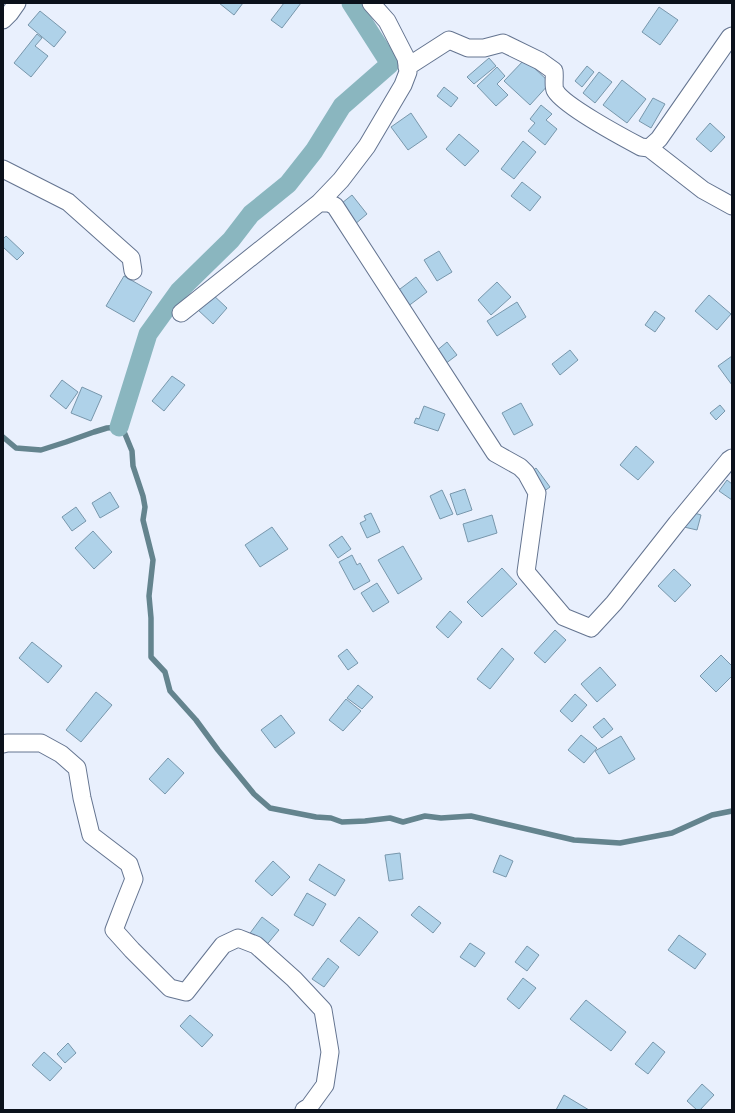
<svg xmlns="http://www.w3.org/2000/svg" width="735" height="1113" font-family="Cabin,sans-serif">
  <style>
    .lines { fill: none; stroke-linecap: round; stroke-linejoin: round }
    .stream { stroke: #64848e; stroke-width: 5.5 }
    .canal { stroke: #8ab6bf; stroke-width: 19 }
    .building { fill: #afd2e9; stroke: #7897ac }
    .street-casing { stroke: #647490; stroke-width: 19 }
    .street { stroke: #fff; stroke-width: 17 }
  </style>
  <rect width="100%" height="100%" fill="#e9f0fd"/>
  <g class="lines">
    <path class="stream" d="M3,437L16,448L41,450L66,442L94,432L107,428L119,427L125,434L132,451L133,466L143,496L145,507L143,520L153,560L149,596L151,618V657L165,672L170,691L196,720L218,750L254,794L270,808L316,817L331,818L342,822L365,821L390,818L403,822L425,816L441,818L471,816L574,840L620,843L672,833L712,815L732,811"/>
    <path class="canal" d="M119,427L148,334L179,291L231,240L251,214L288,184L314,151L342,106L390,64L351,3"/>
  </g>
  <path class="building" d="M219,3H243L234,15Z
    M284,3H301L282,28L271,20Z
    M659,7L678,20L660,45L642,32Z
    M40,11L66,32L54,47L28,25Z
    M37,34L42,38L35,46L48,56L31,77L14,63Z
    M489,58L496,66L474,84L467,77Z
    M525,59L550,83L530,105L504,81Z
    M587,66L594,72L582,87L575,81Z
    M497,67L505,76L497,84L508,95L496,106L477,86Z
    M599,72L612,82L595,103L583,93Z
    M622,80L646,99L627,123L603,105Z
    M444,87L458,98L451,107L437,96Z
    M653,98L665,104L651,128L639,121Z
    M541,105L552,114L546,120L557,129L545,145L528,131L535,123L530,119Z
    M411,113L427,137L408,150L391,127Z
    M710,123L725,137L711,152L696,139Z
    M459,134L479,151L465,166L446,149Z
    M523,141L536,152L514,179L501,169Z
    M522,182L541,197L530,211L511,196Z
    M352,195L367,214L348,230L332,211Z
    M6,236L24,253L17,260L3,247V239Z
    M439,251L452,272L437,281L424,260Z
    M124,276L152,292L134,322L106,306Z
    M416,277L427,292L399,313L388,298Z
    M497,282L511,297L491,315L478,300Z
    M211,293L227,308L213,324L197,309Z
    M709,295L731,314L717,330L695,311Z
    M517,302L526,317L497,336L487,321Z
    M655,311L665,318L655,332L645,325Z
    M447,342L457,355L445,364L435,352Z
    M570,350L578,360L560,375L552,364Z
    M732,356V385L718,366Z
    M172,376L185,385L164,411L152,401Z
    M62,380L78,392L66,409L50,396Z
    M82,387L102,396L91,421L71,413Z
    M521,403L533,425L514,435L502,413Z
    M720,405L725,411L716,420L710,413Z
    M424,406L445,414L438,431L414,423L416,418L419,419Z
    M636,446L654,462L638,480L620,465Z
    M536,468L550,487L536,497L523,479Z
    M727,480L732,484V500L719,491Z
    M465,489L472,510L457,515L450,494Z
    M442,490L453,514L440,519L430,496Z
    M110,492L119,507L100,518L92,503Z
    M76,507L86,521L72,531L62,517Z
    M688,511L701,515L697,530L684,527Z
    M371,513L380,532L367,538L360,523L366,520L364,516Z
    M492,515L497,533L468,542L463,524Z
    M272,527L288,549L260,567L245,545Z
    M93,531L112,552L94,569L75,548Z
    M342,536L351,549L338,558L329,545Z
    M403,546L422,579L398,594L378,560Z
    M352,555L357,565L360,563L370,581L354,590L339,562Z
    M502,568L517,584L482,617L467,602Z
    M674,569L691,585L675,602L658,586Z
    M377,583L389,602L373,612L361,593Z
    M450,611L462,622L448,638L436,627Z
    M555,630L566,640L545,663L534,653Z
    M32,642L62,666L48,683L19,658Z
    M502,648L514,659L490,689L477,679Z
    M347,649L358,663L348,670L338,656Z
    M721,655L732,666V676L716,692L700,676Z
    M600,667L616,685L597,702L581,684Z
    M358,685L373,697L362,709L347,698Z
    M96,692L112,705L81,742L66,730Z
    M575,694L587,705L572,722L560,711Z
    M346,699L361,711L343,731L329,720Z
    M281,715L295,733L275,748L261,730Z
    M604,718L613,729L602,738L593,727Z
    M581,735L597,748L584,763L568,750Z
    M621,736L635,759L609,774L595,751Z
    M168,758L184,773L165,794L149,779Z
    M400,853L403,879L389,881L385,855Z
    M500,855L513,861L506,877L493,872Z
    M273,861L290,877L272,896L255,881Z
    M319,864L345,880L335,896L309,880Z
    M307,893L326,904L313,926L294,915Z
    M419,906L441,923L433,933L411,915Z
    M262,917L279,930L264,948L248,936Z
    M359,917L378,932L359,956L340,941Z
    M679,935L706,954L695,969L668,950Z
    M470,943L485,953L475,967L460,957Z
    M527,946L539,955L527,971L515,962Z
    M328,958L339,967L324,987L312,979Z
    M523,978L536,988L519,1009L507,999Z
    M586,1000L626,1032L611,1051L570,1019Z
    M190,1015L213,1035L202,1047L180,1026Z
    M653,1042L665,1052L648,1074L635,1064Z
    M68,1043L76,1053L65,1063L57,1054Z
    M44,1052L62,1068L50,1081L32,1065Z
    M702,1084L714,1095L700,1110H697L687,1101Z
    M564,1095L589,1110H556Z"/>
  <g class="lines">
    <g class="street-casing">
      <path id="street" d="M3,20L10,13L17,3
        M407,67L449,40L468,48H484L503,43L540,61L554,71C555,77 553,85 555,90C562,105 624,138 641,147L649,148L659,139L730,37L732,36
        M649,148L703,190L732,206
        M3,169L68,202L131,258L133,271
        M319,203H329L335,206L495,453L520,467L526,473L537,493L526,572L564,617L591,628L614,603L677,523L729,460L732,458
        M181,313L319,203L341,180L367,146L403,85L408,72L406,58L387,21L371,3
        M3,744L7,743H41L61,754L77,768L82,798L91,835L129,864L134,879L124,904L114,930L132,950L170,988L186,992L223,945L238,938L256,945L294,979L323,1010L330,1052L325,1085L309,1107L304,1110"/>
    </g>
    <use href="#street" class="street"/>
  </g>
  <rect width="735" height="1113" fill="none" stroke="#0b111b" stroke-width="8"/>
</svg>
